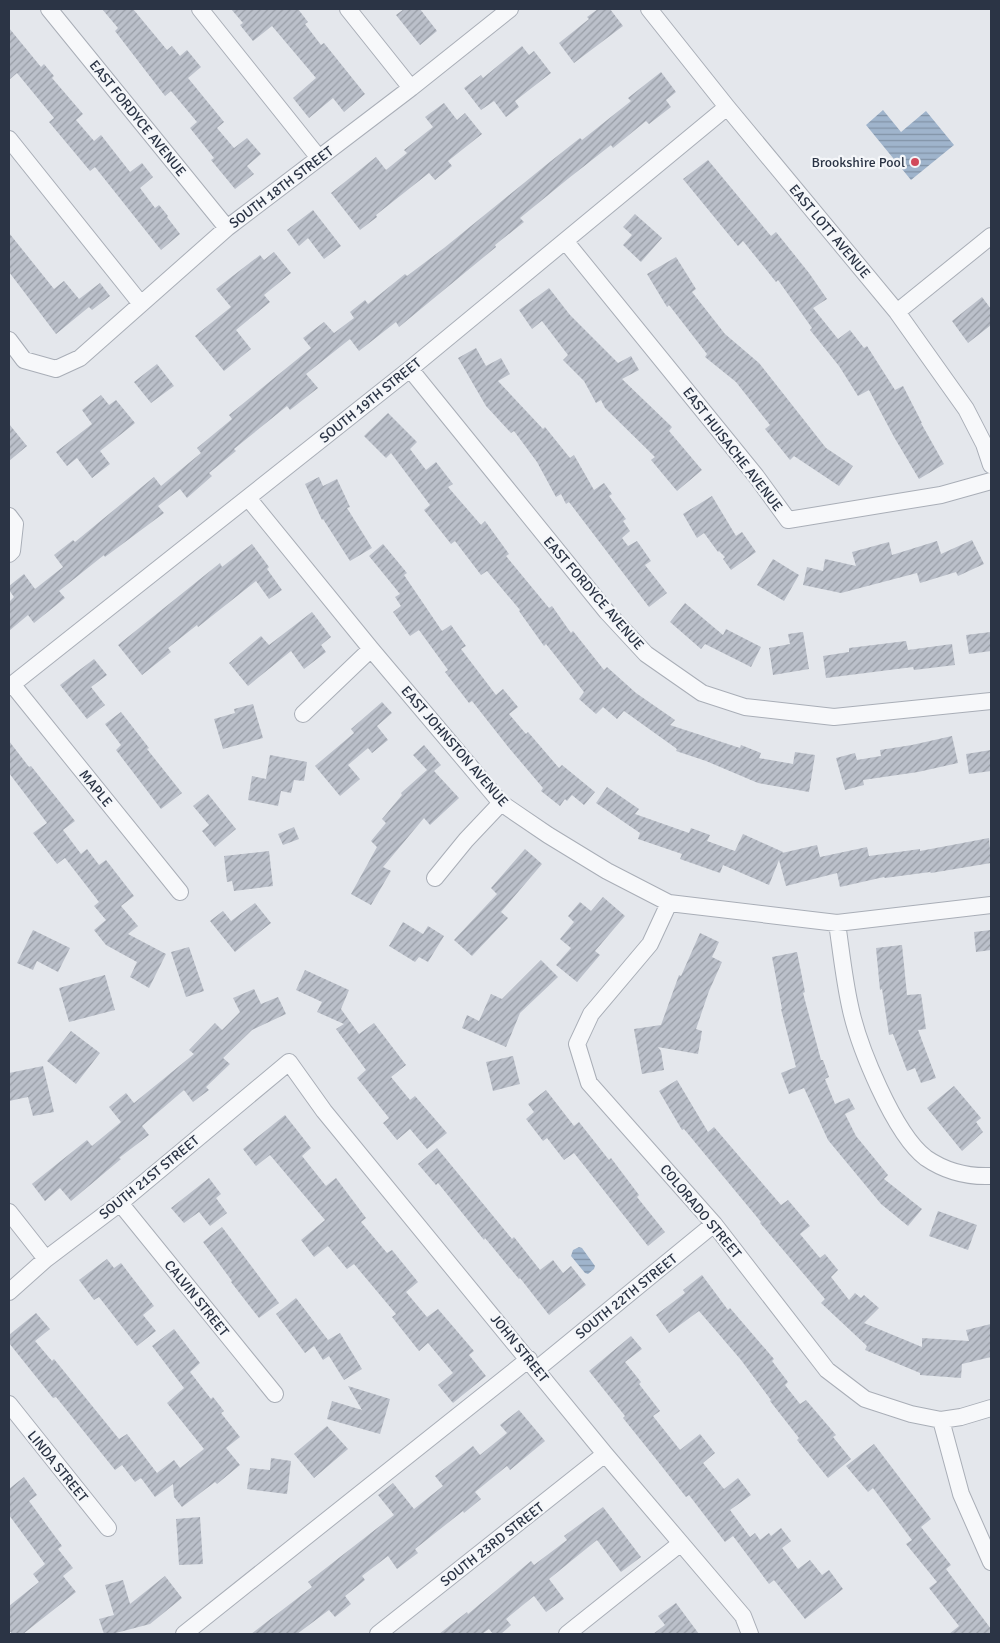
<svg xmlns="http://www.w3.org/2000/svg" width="1000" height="1643" font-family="Signika,sans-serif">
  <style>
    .water { fill: url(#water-rules) }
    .building { fill: url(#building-hatch) }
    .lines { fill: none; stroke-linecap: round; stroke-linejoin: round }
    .minor-casing { stroke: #a9aeb7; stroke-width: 18 }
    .minor { stroke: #f7f8fa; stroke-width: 16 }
    .poi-dot { fill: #d1495b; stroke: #f4f6f9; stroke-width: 2 }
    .labels { text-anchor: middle; stroke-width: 4.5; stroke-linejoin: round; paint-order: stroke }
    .street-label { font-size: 14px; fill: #2b3445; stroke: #f4f6f9 }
    .poi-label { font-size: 14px; fill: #2b3445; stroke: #f4f6f9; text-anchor: end }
  </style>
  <defs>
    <pattern id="water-rules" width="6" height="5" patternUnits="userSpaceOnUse" patternTransform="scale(1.25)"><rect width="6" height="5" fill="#9fb4cc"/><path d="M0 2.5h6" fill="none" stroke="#8293a7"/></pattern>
    <pattern id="building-hatch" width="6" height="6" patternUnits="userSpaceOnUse" patternTransform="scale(1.25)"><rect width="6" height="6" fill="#bbc0ca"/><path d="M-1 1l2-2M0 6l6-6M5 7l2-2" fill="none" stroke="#989da6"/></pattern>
  </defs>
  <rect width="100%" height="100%" fill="#e4e7ec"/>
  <path class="water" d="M883,110L901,132L926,111L954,145L911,180L866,125Z
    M579,1247L582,1248L595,1266L594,1269L588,1274L585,1273L571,1256L573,1250Z"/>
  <path class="building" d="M102,9H133L167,50L172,46L180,56L187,50L201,67L188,78L224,122L217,128L234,148L247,138L261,154L247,166L254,174L235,189L211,160L214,158L190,128L197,122L171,91L165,96L115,31L118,28Z
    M231,9H298L308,22L305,24L321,45L324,43L365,94L344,112L333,98L309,118L293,98L316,78L272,26L253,41L240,25L243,23Z
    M404,9H420L437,31L420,45L396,15Z
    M598,9H610L623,26L574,63L559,43L589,19L587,17Z
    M9,28L41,67L44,64L54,76L52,78L83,114L76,120L94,141L101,135L130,172L142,163L153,177L140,188L155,208L159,205L168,216L167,217L180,234L161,250L95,167L90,171L49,122L54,118L17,73L9,80Z
    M522,46L529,55L534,51L551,73L515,101L519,107L506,117L494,101L481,110L464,88L481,75L483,78Z
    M661,72L676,92L666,100L671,107L649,124L646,121L613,148L611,145L569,178L520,218L524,222L495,245L496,247L399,327L396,322L359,351L350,339L306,374L318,388L290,410L287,406L234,449L236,451L209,473L212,476L187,498L180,489L158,506L164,513L105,557L104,555L59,591L65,598L34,623L28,615L9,631V602L14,597L9,590V586L24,574L35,589L63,567L54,555L73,540L75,542L154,477L161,486L201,453L197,448L232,419L229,415L311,348L303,338L324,322L334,333L354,318L350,312L365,300L368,304L405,274L407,276L444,248L546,165L580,138L582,140L631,101L628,98Z
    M444,103L457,120L465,113L482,134L448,161L452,166L435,180L429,173L376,215L377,217L360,230L331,193L376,157L386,170L407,153L404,150L433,127L425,117Z
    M708,160L771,236L776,232L809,273L827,299L813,308L838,339L850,330L864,348L867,346L895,390L903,386L922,423H921L944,464L919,479L894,437L869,390L858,396L839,366L810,330L812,328L778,280L776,282L743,241L738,246L683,179Z
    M313,210L341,246L324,259L308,238L299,246L287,230Z
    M635,214L662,238L641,262L623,245L632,235L623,227Z
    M9,233L54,289L64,281L79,299L100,283L110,296L92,310L89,307L56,334L9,272Z
    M274,252L291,273L264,295L270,302L236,330L251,349L224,371L195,336L231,307L216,289L260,255L264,260Z
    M676,257L696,289L692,292L725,334L759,363L826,448L853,466L839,486L794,456L790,460L765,429L770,425L736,382L705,357L707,354L669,305L667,307L647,274Z
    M549,288L570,315L618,363L631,356L639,370L622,379L672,427L669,431L702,470L677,491L651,460L655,457L605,408L601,400L596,403L584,381L563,360L568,355L542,321L532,329L519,310Z
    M982,297L991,309V325L968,343L952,321Z
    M476,348L486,366L501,358L510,374L498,381L543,429L545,427L570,458L574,455L594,490L604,483L612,494L609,496L626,519L623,521L630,531L622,538L628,546L637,541L651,561L645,565L667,593L649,607L569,502L566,504L561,494L556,497L537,462L514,431L511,433L486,406L458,358Z
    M157,364L174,386L151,403L134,382Z
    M101,395L109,405L116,400L135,423L100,451L110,464L92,478L77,458L67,466L56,452L92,424L82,410Z
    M388,413L417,442L410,449L426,470L436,462L453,484L448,487L481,525L485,521L509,554L506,556L549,608L552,606L571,633L573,631L604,670L607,667L636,693L675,720L670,725L740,748L741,745L761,753L759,758L793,764L795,752L815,755L809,792L758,783L706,761L676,751L677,749L624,711L617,719L603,707L596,714L579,699L584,692L546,644L544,646L519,611L520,610L487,571L481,575L455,541L451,544L424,510L430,505L391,453L386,458L364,436Z
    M9,424L27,446L9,461Z
    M319,477L323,486L337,479L350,507L347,508L372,548L350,561L323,519L322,520L305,484Z
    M712,496L736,536L742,532L756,552L731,570L723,559L725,557L719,551L718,552L704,533L697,538L683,514Z
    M972,540L984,564L958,576L956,572L920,583L917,573L841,593L803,585L807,567L823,571L825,559L856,566L852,552L889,542L892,555L937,541L941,554Z
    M252,544L269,567L267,569L282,590L269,599L256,581L198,627L197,625L168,648L171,652L142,675L118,645L220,563L222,567Z
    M383,544L407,573L404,575L442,631L451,625L466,646L461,649L496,695L503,689L518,707L509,714L526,734L528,732L559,768L562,765L595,792L584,805L572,795L567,801L565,799L560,806L541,791L543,788L509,748L472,701L469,703L445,672L448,670L419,630L410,636L393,612L401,606L395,597L400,594L369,556Z
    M773,559L799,575L784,601L757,585Z
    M685,603L723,635L726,629L761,647L751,667L705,644L701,649L670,622Z
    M312,612L331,637L321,645L326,652L304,669L291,651L248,686L229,663L261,636L269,645Z
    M803,632L809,669L773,675L769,648L790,644L788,634Z
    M991,632V651L969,654L966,635Z
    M906,641L908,650L952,644L955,665L914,670L913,667L826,678L823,656L849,652V648Z
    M94,659L107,675L91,687L105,705L87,719L60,685Z
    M382,702L392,713L377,726L388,740L372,753L368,748L348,765L360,779L340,796L315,766L354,733L351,729Z
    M253,704L263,738L223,749L214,719L235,713L234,709Z
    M121,712L149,748L147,749L182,793L161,809L116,750L121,745L105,724Z
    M952,736L958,763L918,772L863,780L864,785L845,790L836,758L855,753L857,760L881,756L880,750L912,745Z
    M9,741L29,767L31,766L75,821L63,830L81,854L87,849L99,865L106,860L134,896L121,906L138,926L128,934L166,954L149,988L130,977L137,962L106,945L94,930L106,920L94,906L99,902L65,858L57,864L33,833L47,823L9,773Z
    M424,745L441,765L434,771L459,798L430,825L424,818L383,867L391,871L371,905L351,894L377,847L371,841L386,823L382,819L402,795L401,793L427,770L413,755Z
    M991,750V771L969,774L966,754Z
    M270,755L307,762L304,781L294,780L291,793L281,791L278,806L248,800L252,776L266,779Z
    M607,787L639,809L635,814L689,833L691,828L710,835L707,841L735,851L743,834L783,852L782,853L817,845L820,857L867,847L869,856L920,849V851L989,838L991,863L931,873L930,872L885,878L884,877L840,887L837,873L786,886L779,860L769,885L723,865L720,873L680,859L682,854L638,839L640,833L596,803Z
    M208,794L236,829L215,847L202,831L209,825L193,806Z
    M294,827L299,839L283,845L278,834Z
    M525,849L542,864L501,912L508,918L472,956L454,940L497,894L491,888Z
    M269,851L273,886L234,891L232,881L227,882L224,856Z
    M603,897L625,916L595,951L600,955L577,982L556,965L571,948L560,939L574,922L568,916L580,902L591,911Z
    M255,903L271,923L235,952L210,921L223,911L231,921Z
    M403,922L423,934L428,926L444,936L428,962L419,957L415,962L389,946Z
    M33,930L70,948L58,972L37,961L33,970L17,963Z
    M991,930V950L976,952L974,932Z
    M700,933L719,942L712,957L722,962L709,991L696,1029L702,1031L698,1054L658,1047L661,1051L664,1070L642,1074L634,1029L661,1025L679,975L681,976Z
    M902,945L907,995L921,994L926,1029L918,1030L936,1078L921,1083L915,1068L907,1071L893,1034L889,1035L882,989L880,990L876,948Z
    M189,947L204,991L186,997L171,952Z
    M797,952L805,992L803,993L821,1060H823L829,1077L825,1079L835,1104L849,1098L855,1109L845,1114L856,1136L888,1175L884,1179L922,1209L908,1226L881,1204L828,1140L804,1088L789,1094L781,1073L796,1067L781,1009H782L772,957Z
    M541,960L558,977L520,1013L506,1047L462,1028L467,1015L479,1021L491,994L502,999Z
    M305,970L349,990L341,1009L359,1034L374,1023L406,1065L391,1077L410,1100L415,1096L447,1133L427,1149L410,1129L397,1140L383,1123L389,1118L357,1078L366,1070L336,1029L344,1024L317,1012L322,1002L296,990Z
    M105,975L115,1010L69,1022L59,988Z
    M254,989L261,1004L278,997L286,1014L252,1030L223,1058L230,1064L206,1087L209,1090L193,1102L184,1090L142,1126L149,1135L119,1158L121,1159L71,1201L60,1188L45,1201L32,1184L87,1140L92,1146L121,1122L109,1107L126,1093L134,1103L194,1054L189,1050L215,1023L222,1030L240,1012L233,998Z
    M71,1031L100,1053L76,1084L47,1061Z
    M513,1056L520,1084L493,1091L486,1062Z
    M43,1066L54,1112L33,1116L28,1097L9,1101V1073Z
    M677,1080L708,1132L714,1127L781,1205L788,1200L810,1226L800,1234L820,1258L825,1254L838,1270L831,1277L849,1300L855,1293L861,1298L864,1295L879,1308L864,1323L922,1347V1338L969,1341L966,1330L991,1324V1357L962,1364L961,1378L920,1375V1373L865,1350L867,1346L821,1303L825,1299L760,1223L761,1222L684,1129L682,1130L659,1091Z
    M954,1086L981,1118L976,1122L983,1132L962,1151L927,1108Z
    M546,1090L574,1126L579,1122L609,1160L611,1158L639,1195L637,1197L665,1232L648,1246L574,1153L564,1160L547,1138L543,1141L526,1119L534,1112L528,1104Z
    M285,1115L311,1148L302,1156L326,1186L336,1178L366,1218L361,1222L387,1253L392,1250L418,1282L406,1292L427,1317L438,1309L474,1351L469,1355L486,1376L453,1403L438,1385L453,1373L428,1343L419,1351L392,1317L396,1314L354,1264L347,1269L328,1246L314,1257L301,1240L325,1220L270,1155L256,1166L243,1149Z
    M437,1148L512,1239L514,1237L540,1270L553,1260L563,1273L571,1266L586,1285L549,1315L520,1278L519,1279L485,1238L484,1240L438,1183L436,1185L418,1164Z
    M209,1178L221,1194L216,1198L227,1213L210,1226L199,1212L184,1223L171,1208Z
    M938,1211L977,1225L968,1250L929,1236Z
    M222,1227L279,1303L259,1318L231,1282L232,1281L203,1242Z
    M107,1259L114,1268L121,1263L154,1306L143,1315L156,1331L137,1346L99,1297L94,1300L79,1280Z
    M702,1275L728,1310L730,1308L774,1359L772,1361L788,1382L785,1385L800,1404L806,1400L836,1435L833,1437L851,1459L828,1478L797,1440L799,1438L770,1401L771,1400L741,1360L699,1311L669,1333L656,1315L685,1293L683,1290Z
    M296,1298L328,1340L340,1333L362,1369L344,1380L329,1356L323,1360L314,1346L305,1353L276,1314Z
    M36,1313L50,1329L35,1341L52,1361L54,1359L119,1439L127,1434L157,1473L174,1460L180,1468L204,1449L167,1403L184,1388L152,1346L174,1329L200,1363L190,1372L211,1399L213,1397L224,1411L221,1413L240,1437L226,1448L240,1465L217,1484L215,1482L182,1507L174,1497L173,1484L155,1497L141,1478L135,1482L122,1465L115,1470L56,1397L53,1398L9,1343V1335Z
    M631,1336L642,1349L625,1362L641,1382L639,1384L660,1411L653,1416L680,1450L700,1434L715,1453L703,1463L724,1489L738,1478L751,1495L730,1510L750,1537L755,1533L760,1540L769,1533L771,1536L781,1528L791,1541L782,1548L798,1569L810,1560L822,1575L829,1570L843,1589L805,1619L774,1580L769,1584L733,1536L725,1542L689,1495L686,1497L652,1454L623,1418L625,1416L589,1371Z
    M348,1386L390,1399L380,1434L327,1419L332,1401L362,1410Z
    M519,1410L545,1441L510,1470L507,1466L475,1492L481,1499L464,1513L463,1511L415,1549L418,1553L397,1569L388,1556L362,1576L365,1580L345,1596L351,1604L335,1617L329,1610L297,1634H251L312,1587L308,1582L394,1515L378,1495L393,1483L414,1509L443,1486L435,1476L473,1446L480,1455L507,1433L500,1425Z
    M327,1426L348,1449L314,1478L294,1454Z
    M874,1444L931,1519L921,1527L951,1565L946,1569L991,1629V1634H949L959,1626L929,1588L937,1582L906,1544L912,1540L873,1488L868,1492L846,1466Z
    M271,1458L291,1461L287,1494L247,1489L250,1468L270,1470Z
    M24,1477L37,1495L29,1501L62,1546L58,1549L73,1568L63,1576L76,1592L23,1634H12L9,1630V1606L39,1582L33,1574L45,1564L9,1515V1489Z
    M603,1507L641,1557L621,1572L597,1540L549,1579L564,1599L546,1612L534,1596L506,1619L511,1625L501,1634H493L489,1629L482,1634H439L467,1612L468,1614L531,1561L534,1565L567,1540L564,1536Z
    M200,1517L203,1564L179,1565L176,1519Z
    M165,1576L182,1598L150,1624L112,1634H104L99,1619L114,1615L105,1585L123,1580L130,1604Z
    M676,1603L699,1634H653L665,1625L658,1616Z"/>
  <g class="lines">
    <g class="minor-casing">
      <path id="minor" d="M49,9L227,228
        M200,9L319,158
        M348,9L411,88
        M649,9L727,107L897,312L966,409L984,444L991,465
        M9,139L141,304
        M566,242L756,476L788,520L941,495L991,481
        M897,312L991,236
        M9,340L24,360L56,369L80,358L227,228L411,88L510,9
        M410,369L607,612L646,654L702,693L745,707L834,717L991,701
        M248,498L371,649L501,803L548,835L607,871L669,903L837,923L991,905
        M9,516L15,524L12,551L9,554
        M12,684L180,892
        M9,687L410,369L727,107
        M303,714L371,649
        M435,878L466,840L501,803
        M669,903L650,944L591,1014L577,1044L589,1083L714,1224L827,1370L865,1399L911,1414L941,1420L961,1417L991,1408
        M837,923C841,950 844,979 850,1006C858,1045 894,1134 926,1158C945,1171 968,1177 991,1176
        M120,1203L275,1394
        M9,1212L46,1259
        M9,1292L46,1259L120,1203L289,1062L324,1111L605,1454L743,1616L750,1634
        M537,1369L714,1224
        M9,1404L108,1528
        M941,1420L961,1494L991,1562
        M184,1634L529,1359
        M378,1634L605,1454
        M567,1634L681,1543"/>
    </g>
    <use href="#minor" class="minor"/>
  </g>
  <circle class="poi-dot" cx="915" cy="162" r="5"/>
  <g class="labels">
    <g class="street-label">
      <text transform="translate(138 118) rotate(51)" y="5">EAST FORDYCE AVENUE</text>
      <text transform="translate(281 187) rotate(-37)" y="5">SOUTH 18TH STREET</text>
      <text transform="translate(830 231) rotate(50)" y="5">EAST LOTT AVENUE</text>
      <text transform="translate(370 400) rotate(-39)" y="5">SOUTH 19TH STREET</text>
      <text transform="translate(733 449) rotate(52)" y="5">EAST HUISACHE AVENUE</text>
      <text transform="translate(594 593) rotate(49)" y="5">EAST FORDYCE AVENUE</text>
      <text transform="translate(455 746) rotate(49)" y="5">EAST JOHNSTON AVENUE</text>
      <text transform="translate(96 788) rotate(51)" y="5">MAPLE</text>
      <text transform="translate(149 1177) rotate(-39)" y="5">SOUTH 21ST STREET</text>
      <text transform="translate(701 1211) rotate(50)" y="5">COLORADO STREET</text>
      <text transform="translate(626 1296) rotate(-39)" y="5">SOUTH 22TH STREET</text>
      <text transform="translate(197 1298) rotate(51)" y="5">CALVIN STREET</text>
      <text transform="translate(520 1348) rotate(51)" y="5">JOHN STREET</text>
      <text transform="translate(58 1466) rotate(51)" y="5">LINDA STREET</text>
      <text transform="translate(492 1544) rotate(-38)" y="5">SOUTH 23RD STREET</text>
    </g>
    <g class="poi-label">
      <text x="905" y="167">Brookshire Pool</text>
    </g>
  </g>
  <rect width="1000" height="1643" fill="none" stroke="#2b3445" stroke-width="20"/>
</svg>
